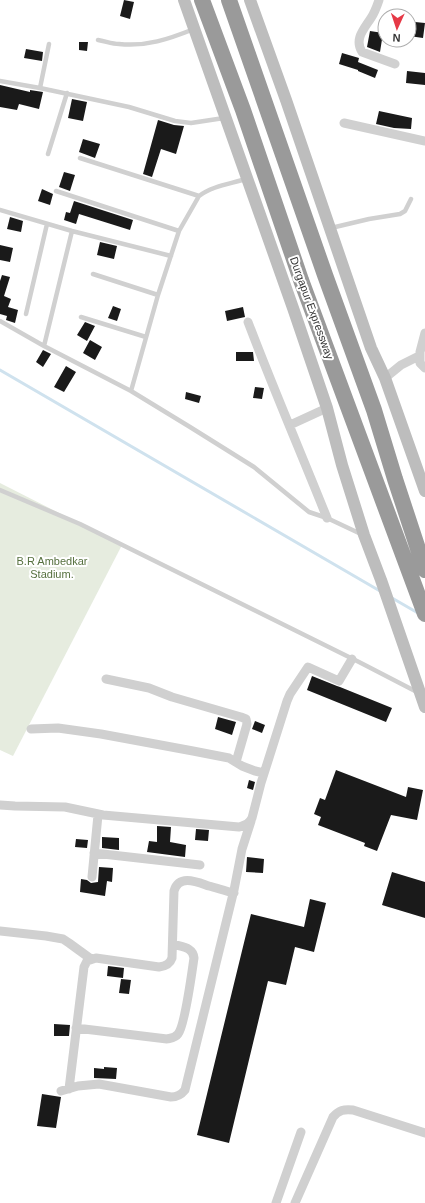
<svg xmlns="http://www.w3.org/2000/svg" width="425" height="1203" font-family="Arial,sans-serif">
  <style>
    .green { fill: #e6ecdf }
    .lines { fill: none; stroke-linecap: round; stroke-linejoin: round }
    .stream { stroke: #cfe2ee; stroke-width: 3 }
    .building { fill: #1a1a1a }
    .lane { stroke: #d0d0d0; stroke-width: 4.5 }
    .street { stroke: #d0d0d0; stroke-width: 9 }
    .secondary { stroke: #bdbdbd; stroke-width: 12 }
    .highway { stroke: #9a9a9a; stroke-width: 16 }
    .labels { text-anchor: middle; stroke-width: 4; stroke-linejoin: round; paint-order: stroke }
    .street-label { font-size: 11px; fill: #333; stroke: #fff }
    .park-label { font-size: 11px; fill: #56703f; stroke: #fff }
  </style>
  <rect width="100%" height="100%" fill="#fff"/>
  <path class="green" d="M0,483L122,545L13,756L0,750Z"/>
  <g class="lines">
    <path class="stream" d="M0,370L380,591
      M392,598L418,613"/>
  </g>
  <path class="building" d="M124,0L134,2L130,19L120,16Z
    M409,22L415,23V22L425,23L423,38L409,36Z
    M370,31L383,33L380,52L367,47Z
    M79,42H88L87,51L79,50Z
    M26,49L43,52L42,61L24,58Z
    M342,53L359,58L358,62L378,70L375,78L358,71V70L339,64Z
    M407,71L425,73V85L406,83Z
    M0,85L30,92V90L43,92L39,109L19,104L17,110L0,107Z
    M72,99L87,102L83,121L68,118Z
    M379,111L412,118L411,129L394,128L376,124Z
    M158,120L174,125L184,126L176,154L161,149L152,177L143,174Z
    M83,139L100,144L95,158L79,152Z
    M64,172L75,175L70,191L59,187Z
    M42,189L53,194L50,205L38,201Z
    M74,201L133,220L130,230L79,214L76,224L64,220L66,212L70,213Z
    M10,217L23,221L21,232L7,229Z
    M100,242L117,246L114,259L97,255Z
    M0,245L13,248L10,262L0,260Z
    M2,275L10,277L4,296L11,299L8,307L18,310L15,323L6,320L7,316L0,314V281Z
    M113,306L121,309L117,321L108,318Z
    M243,307L245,317L227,321L225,311Z
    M85,322L95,326L87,341L77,335Z
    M90,340L102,347L95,360L83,353Z
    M43,350L51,354L43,367L36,362Z
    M236,352H253L254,361H236Z
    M66,366L76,372L64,392L54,387Z
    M255,387L264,388L262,399L253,398Z
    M186,392L201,396L199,403L185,399Z
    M312,676L337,686L340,687L392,708L386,722L307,690Z
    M218,717L236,722L232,735L215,729Z
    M255,721L265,725L262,733L252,729Z
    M336,770L406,797L408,787L423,790L417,820L391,815L377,851L364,846L365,843L318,825L321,817L314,814L320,798L325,800Z
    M249,780L255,782L253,790L247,788Z
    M157,826L171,827L170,842L186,845L185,857L147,852L149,841L157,842Z
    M196,829L209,830L208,841L195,840Z
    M102,837L119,838V850L102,848Z
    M76,839L88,840L87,848L75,847Z
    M247,857L264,859L263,873L246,872Z
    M99,867L113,868L112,882L107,881L105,896L80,892L81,879L87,880L91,883L98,882Z
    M392,872L425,882V918L382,905Z
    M310,899L326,903L314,952L295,947L286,985L268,981L229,1143L197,1135L251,914L304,927Z
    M108,966L124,968L123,978L107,976Z
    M121,979L131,980L129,994L119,993Z
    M54,1024L70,1025L69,1036H54Z
    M104,1067L117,1068L116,1079L94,1078V1068L104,1069Z
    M42,1094L61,1097L56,1128L37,1126Z"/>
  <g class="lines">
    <path class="lane" d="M98,40C105,41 112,44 119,44C146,47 169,39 194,29
      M0,81L40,88L129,107L175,121L191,123L224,118
      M40,88L49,44
      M48,154L67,93
      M80,158L199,196
      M56,191L179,231
      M0,210L72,231L171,256
      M331,228L369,219L400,214L405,211L411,199
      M93,274L158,295
      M26,314L47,224
      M81,317L146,337
      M0,321L44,346L131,391L190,427L254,467L309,512L327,518L361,534
      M44,346L72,231
      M131,391L158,295L179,231L199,196C212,186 230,184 246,179
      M0,490L80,524L359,662L417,692"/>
    <path class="street" d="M379,0C377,6 375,12 371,18C364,29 354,39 362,52L395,64
      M344,123L425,141
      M248,322C273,388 301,453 327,518
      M425,333L420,352V363L425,368
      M385,378L401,365L419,356
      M290,425L327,408
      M106,679L149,688L172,697L241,717L246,719L247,724L236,762
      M31,729L58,728L101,734L193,751L229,758L242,766L255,771L264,773
      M0,805L15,806L65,807L103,815L239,827C245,825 249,824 252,818L261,783L287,701L290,694L308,667L339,681L352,659
      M94,853L200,865
      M92,877L98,815
      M0,931L46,936L63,939L69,943L91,959
      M76,1028L167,1039C171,1038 175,1038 178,1034C185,1026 192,971 194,958C193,947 182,947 173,944
      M69,1089L84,967L87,961L96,958L159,967C166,966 170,964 172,958L174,891C179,874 197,882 209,886C217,888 225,891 234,893
      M61,1091L78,1086L99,1084L171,1097C177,1097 181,1095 185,1090L234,890L242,849L251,821
      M276,1203L301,1132
      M295,1203L333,1117C339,1110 344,1109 353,1110L425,1133"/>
    <path class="secondary" d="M184,0L293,308L327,408L342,465L364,535L381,580L425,707
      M250,0L286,100L371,348L385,378L425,491"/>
    <path class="highway" d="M202,0L243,110L301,280L425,614
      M229,0L325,275L374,410L395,479L425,570"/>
  </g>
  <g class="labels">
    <g class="street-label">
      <text transform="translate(312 308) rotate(70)" y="4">Durgapur Expressway</text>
    </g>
    <g class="park-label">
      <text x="52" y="565">B.R Ambedkar<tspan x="52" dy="13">Stadium.</tspan></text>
    </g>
  </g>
  <g transform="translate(397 28) rotate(183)"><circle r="19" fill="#ffffff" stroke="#adadad"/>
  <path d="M0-3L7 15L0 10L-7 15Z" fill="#e63946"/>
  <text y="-6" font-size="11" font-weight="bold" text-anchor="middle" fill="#333333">N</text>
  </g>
</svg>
